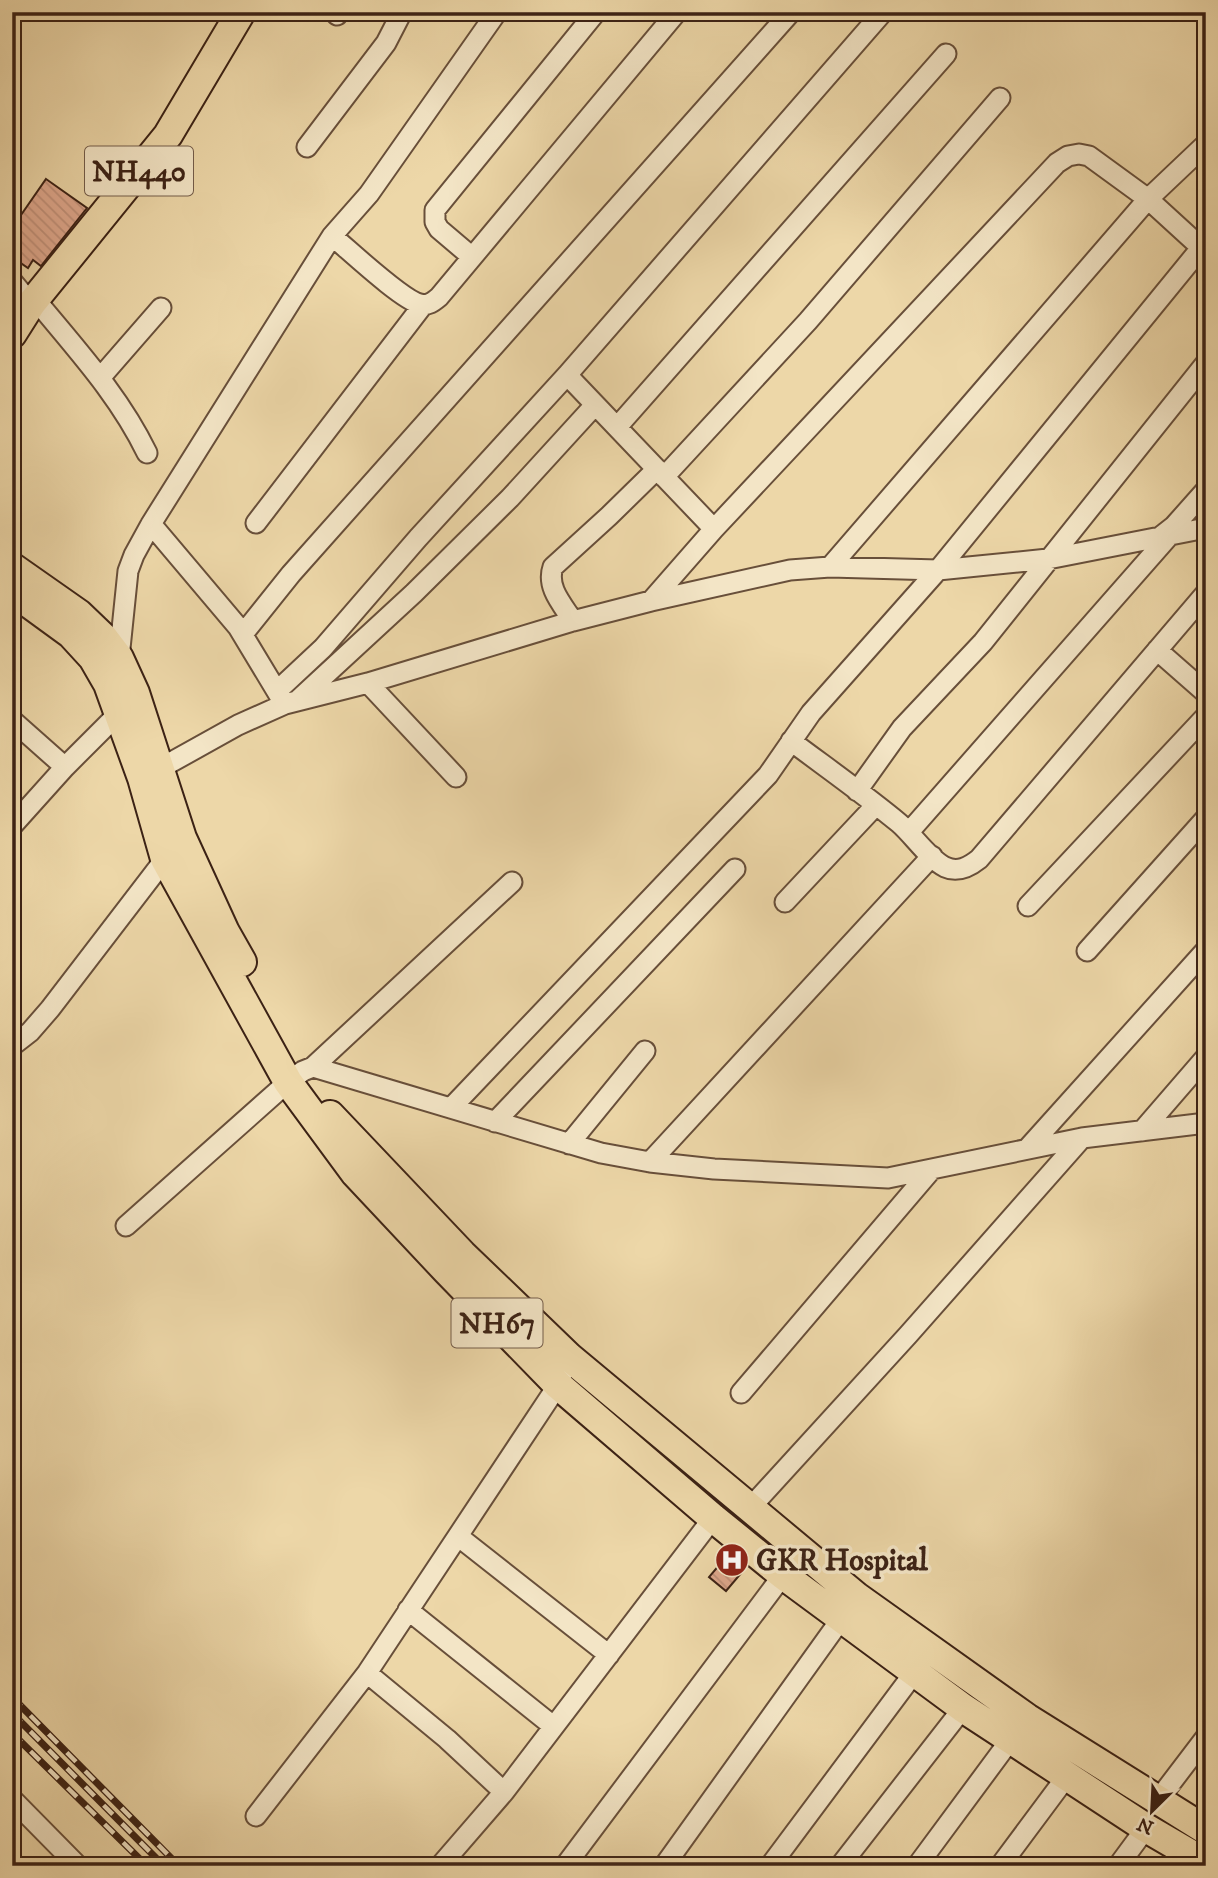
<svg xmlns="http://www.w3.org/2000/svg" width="1218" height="1878" font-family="'IM FELL DW Pica',serif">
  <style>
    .building { fill: url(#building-back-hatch); stroke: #3c2215; stroke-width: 2 }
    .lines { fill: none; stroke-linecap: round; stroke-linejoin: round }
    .minor-casing { stroke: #684f3a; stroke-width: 23 }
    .highway-casing { stroke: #3c2215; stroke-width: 32 }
    .minor { stroke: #f3e5c6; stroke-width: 19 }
    .highway { stroke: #edd7a8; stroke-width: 28 }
    .rail-casing { stroke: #3c2215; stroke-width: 7 }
    .rail { stroke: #f3e5c6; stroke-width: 4.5; stroke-dasharray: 13; stroke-linecap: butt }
    .labels { text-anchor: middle; stroke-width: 7; stroke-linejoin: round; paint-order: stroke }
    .shield { fill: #f3e5c6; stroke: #735c4a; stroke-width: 2 }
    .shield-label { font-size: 28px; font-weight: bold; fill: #3c2215 }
    .poi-label { font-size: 30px; font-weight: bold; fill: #3c2215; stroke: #f3e5c6; text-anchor: start }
  </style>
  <defs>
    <pattern id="building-back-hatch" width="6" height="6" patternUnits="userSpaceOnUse" patternTransform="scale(1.75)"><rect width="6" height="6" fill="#dea78c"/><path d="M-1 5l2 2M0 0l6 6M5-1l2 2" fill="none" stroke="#bf8f78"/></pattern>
  </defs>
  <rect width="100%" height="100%" fill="#edd7a8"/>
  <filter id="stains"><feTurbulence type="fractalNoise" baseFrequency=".00286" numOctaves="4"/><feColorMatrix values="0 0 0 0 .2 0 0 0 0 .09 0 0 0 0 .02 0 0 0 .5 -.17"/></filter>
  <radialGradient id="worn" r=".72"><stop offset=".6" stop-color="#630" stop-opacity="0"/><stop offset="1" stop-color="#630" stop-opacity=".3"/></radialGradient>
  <path class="building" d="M46,179L87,208L41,266L33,260L28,268L12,257V228Z
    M726,1557L743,1571L726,1591L709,1577Z"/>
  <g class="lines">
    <g class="minor-casing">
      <path id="minor" d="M337,15L338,12
        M307,147L386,43L402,12
        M332,236C349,250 402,300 420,304C428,306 433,302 439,297L677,12
        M472,257L439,229L435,222V210L596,12
        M12,281L31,304
        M35,299C76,349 119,395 147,453
        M567,375L714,529
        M100,378L161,308
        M618,426L946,54
        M664,477L808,321L1000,98
        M256,523L423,305
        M151,524L238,627L282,700
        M1160,537L1174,526L1206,490
        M830,567L1148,199L1206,144
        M651,601L714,529L1057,163L1068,156L1079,154L1089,156L1148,199L1206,252
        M573,621C562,604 546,587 553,567L609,516L657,469
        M243,634L291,574L791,12
        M1157,650L1206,693
        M119,658L128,571L134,555L151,524L332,236L369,194L497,12
        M368,683L456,777
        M277,691L323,648L418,538L567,375L883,12
        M298,700L414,593L510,498L595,405
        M12,720L65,767
        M791,741C827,768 864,794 899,823C913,835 929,859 945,867C958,873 969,867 979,859L1206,593
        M150,774L238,725L285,704L368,683L573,621L651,601L790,570L830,567L938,570L1048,559L1206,528
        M857,791L902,728L983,642L1206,363
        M12,826L65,767L119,713
        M909,832L1169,536
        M785,902L876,805
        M1028,906L1206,716
        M1087,951L1206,818
        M12,1046L30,1032L50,1009L165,859
        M313,1067L512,882
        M451,1108L768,775L811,713L938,570L1201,248
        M495,1122L735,869
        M1142,1131L1206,1057
        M569,1144L645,1051
        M1027,1149L1206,950
        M650,1162L932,856
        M126,1226L288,1082L303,1071L313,1067L601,1153L650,1162L714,1169L888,1178L1082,1138L1206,1123
        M741,1393L932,1169
        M750,1508L908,1335L1082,1138
        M459,1537L609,1655
        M408,1610L553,1726
        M367,1673L447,1739L504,1792
        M12,1799L78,1866
        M1158,1800L1206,1737
        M256,1816L367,1673L558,1385L562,1374
        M440,1866L504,1792L713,1518
        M565,1866L783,1575
        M664,1866L849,1608
        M770,1866L914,1673
        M840,1866L963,1708
        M917,1866L1011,1739
        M1000,1866L1067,1776
        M1118,1866L1146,1828"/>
    </g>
    <g class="highway-casing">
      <path id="highway" d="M12,334L31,304L168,135L241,12
        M12,567L79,614L103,637L119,658L135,693L182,838L225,932L242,962
        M12,591L71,634L93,658L108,684L142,778L165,859L288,1082L355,1173L447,1271L558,1385L713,1518L783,1575L963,1708L1146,1828L1206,1863
        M330,1115L462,1254L569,1357L857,1597L1027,1718L1206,1830"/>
    </g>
    <use href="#minor" class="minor"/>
    <use href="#highway" class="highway"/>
    <g class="rail-casing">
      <path id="rail" d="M12,1697L179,1866
        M12,1713L164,1866
        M12,1733L147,1866"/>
    </g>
    <use href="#rail" class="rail"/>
  </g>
  <defs>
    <g id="hospital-disc" transform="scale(1.75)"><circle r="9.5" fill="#8f2418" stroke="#f3e5c6"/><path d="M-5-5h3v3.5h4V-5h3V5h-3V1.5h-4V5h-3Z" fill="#fff"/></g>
  </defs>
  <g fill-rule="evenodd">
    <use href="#hospital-disc" x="732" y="1560"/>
  </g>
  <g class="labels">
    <g class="shield">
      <rect x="85" y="146.5" width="108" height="49" rx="5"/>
      <rect x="451.5" y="1298.5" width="91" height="49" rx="5"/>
    </g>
    <g class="shield-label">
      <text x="139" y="181">NH440</text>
      <text x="497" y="1333">NH67</text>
    </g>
    <g class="poi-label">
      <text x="756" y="1570">GKR Hospital</text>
    </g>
  </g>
  <rect width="1218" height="1878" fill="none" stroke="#edd7a8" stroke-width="42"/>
  <rect x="14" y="14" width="1190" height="1850" fill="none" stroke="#3c2215" stroke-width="3.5"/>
  <rect x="21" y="21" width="1176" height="1836" fill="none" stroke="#3c2215" stroke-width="2"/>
  <g transform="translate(1152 1811) rotate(204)" stroke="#f3e5c6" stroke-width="5" paint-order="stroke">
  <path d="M0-5L12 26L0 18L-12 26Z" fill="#3c2215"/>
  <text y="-10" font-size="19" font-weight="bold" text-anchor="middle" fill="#3c2215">N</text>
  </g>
  <rect width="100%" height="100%" filter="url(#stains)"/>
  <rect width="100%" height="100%" fill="url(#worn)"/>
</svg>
